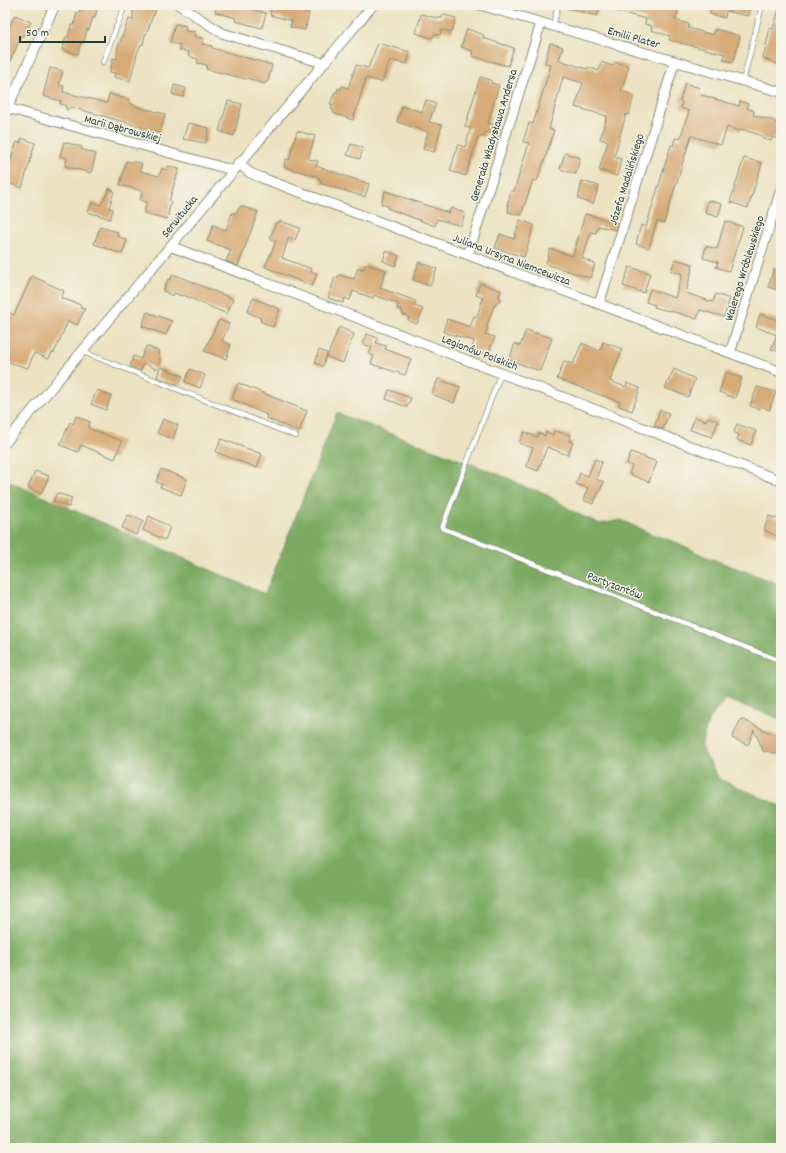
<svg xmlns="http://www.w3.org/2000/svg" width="786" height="1153" font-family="Dekko,sans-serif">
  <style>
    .forest { fill: #7caa62; stroke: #4e744b }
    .building { fill: #d7ab78 }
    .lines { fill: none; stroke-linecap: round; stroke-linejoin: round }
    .lane-casing { stroke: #86907a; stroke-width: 6 }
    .street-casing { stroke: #86907a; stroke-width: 11 }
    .lane { stroke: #fff; stroke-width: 4.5 }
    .street { stroke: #fff; stroke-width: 9 }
    .labels { text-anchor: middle; stroke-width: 3; stroke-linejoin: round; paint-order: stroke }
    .street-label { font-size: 12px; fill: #1f3d34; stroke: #f7f3e8 }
  </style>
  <rect width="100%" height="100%" fill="#f7f3e8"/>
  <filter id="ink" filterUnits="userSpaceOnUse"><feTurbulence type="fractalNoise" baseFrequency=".025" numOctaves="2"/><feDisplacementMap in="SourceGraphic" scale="8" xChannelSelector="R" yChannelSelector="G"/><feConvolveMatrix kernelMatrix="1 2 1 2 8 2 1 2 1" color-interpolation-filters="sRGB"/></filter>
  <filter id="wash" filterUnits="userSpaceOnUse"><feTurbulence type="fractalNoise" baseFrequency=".012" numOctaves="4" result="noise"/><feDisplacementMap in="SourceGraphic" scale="16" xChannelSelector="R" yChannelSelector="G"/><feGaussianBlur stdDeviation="0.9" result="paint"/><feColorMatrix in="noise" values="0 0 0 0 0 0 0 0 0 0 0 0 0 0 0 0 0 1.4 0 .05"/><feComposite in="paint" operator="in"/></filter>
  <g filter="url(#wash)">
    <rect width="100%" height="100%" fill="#ece2c1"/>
    <path class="forest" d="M337,413L508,478L527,488L542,492L576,513L600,524L621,520L649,533L678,543L704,556L781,585V719L725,699L708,721L701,747L719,779L781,806V1148H5V480L265,594Z"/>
    <g id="blocks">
      <path class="building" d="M82,5H98L95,18L93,17L89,30L87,29L84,42H81L78,54L62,50L66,37H68L71,25H74L77,12L79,13Z
        M136,5H157L154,16L153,15L146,35H145L143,45L141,44L137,54L130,81L114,77L115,73L110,72L113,58L117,59V49L129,19L133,20V10H135Z
        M216,5H235L266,13L262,28L235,21L236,18L215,12Z
        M272,5H288L287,9L309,13L305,30L290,27L292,21L270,15Z
        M567,5H600L597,16L567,8Z
        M604,5H680L675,20L689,24L688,28L713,35L715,29L740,36L735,57L733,62L723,60L725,54L669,40L670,36L651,30L652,26L645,24L646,19L604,8Z
        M712,5H751L748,16L726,11L725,18L710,14Z
        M779,9H781V52L777,64L763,58L770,28L773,29Z
        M421,14L437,18H442L443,15L456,18L452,32L441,30L440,35L434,34L432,38L416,33Z
        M15,15L31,22L25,36L22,35L5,72V36Z
        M175,24L186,26L185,31L195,32L194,36L204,39L202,44L212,46V48L272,65L268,81L264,84L247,78L246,79L206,69L207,65L197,63L198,59L188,56L189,52L179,50L180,45L170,43Z
        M467,29L484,35L483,38L514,48L508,66L472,56L473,51L461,47Z
        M378,43L410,52L407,64L390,60L382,82L366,78L353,120L333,113L334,110L331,109L333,105L330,104L335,92H337L338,88L341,90L342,86L348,88L356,65L368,68Z
        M550,43L563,47L559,60L587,69L588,67L599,71L601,62L613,66L615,62L629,66L621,91L634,95L629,115L626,114L614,157L621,159L617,176L599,170L608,141L600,139L607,116L575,107L583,83L563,77L549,129L554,130L546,156L537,181L533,180L521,215L508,212L509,206L507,205L511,191H514L529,143L523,142L529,123L533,124L551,65L545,63Z
        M50,68L63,71L59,85L64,86L63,92L107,103L109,94L130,100L129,103L135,106L165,114L160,133L152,130L151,133L141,131L142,127L71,107L67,110L65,105L60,104L61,101L43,96Z
        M480,77L491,80V83L499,85L488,123L497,127L495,135L485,132L484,137L478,136L466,176L450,171L458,145L465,147L471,128L465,127Z
        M685,83L700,88L698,94L739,106L740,101L748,104L747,108L754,111L753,115L775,121V123L781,125V131L779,139L773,137L771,141L763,138V136L741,129L740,131L727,127L721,145L691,136L664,223L657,221L649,248L636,244L641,225L646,227L671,145L673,146L675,138L680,139L689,111L681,108L682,102L680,101Z
        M174,85L186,88L183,97L172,94Z
        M426,100L436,104L429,122L442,125L434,152L423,149L428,132L397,122L402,106L422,112Z
        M228,101L242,104L234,136L219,131Z
        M188,123L209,128L206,143L183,139Z
        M297,131L315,136L308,159L318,161L316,166L369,184L365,197L320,183L321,180L318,179L319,177L284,167L286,159L289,160Z
        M22,138L35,143L22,188L5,182L13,152L17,142L20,143Z
        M64,142L82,147L81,149L96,154L91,173L65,166L67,158L60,156Z
        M351,144L363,148L360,159L347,155Z
        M565,153L580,158L576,174L560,169Z
        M744,158L762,163L748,208L730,202Z
        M126,161L142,163L140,171L159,176L162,168L167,170L168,166L179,169L169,201L171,202L167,219L144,213L147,202L140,200L143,191L120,185Z
        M582,181L599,186L593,204L578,199Z
        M109,189L114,191L109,208L113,209L110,219L88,212L92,202L101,205Z
        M385,191L449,213L451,208L465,213L461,226L437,219L435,226L387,208L388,206L381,204Z
        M708,200L722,204L718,217L705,213Z
        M241,206L258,212L238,266L226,261L231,250L207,241L213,225L226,230L232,213L235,214Z
        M585,214L618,223L616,230L598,226L596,233L591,232L582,258L595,264L590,278L546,264L550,249L573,256Z
        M520,220L534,225L524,257L495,248L500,234L514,239Z
        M280,221L300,228L295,240L289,237L282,258L312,269L311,272L317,274L312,286L265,267L276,241L270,238L276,222L279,223Z
        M725,221L743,227L729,271L716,267L718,262L703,258L706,246L717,249Z
        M100,227L118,232L117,236L127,240L122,254L94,244Z
        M386,251L399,256L395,266L383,261Z
        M675,259L693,264L686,293L713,302L716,294L730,299L724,317L700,310L697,319L668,310V311L654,307L655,305L646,302L650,289L675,298L682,274L671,271Z
        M419,262L437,269L430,286L413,280Z
        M366,264L386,270L380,288L416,301L414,306L423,309L417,324L408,320L409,317L402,314L403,311L397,308L399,304L374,295L373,298L353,291L350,300L345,298L343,303L328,298L335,277L338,278L339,275L354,279L358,268L364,269Z
        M629,267L650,273L644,293L623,286Z
        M774,269L781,271V291L768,287Z
        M173,274L233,299L227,314L183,295L182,296L174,293L173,296L163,291L168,279L170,280Z
        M32,276L64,291L61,298L81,305L80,308L85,309L77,325L68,321L54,353L52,352L49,359L34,353L28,368L5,361V311L14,315Z
        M480,283L501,291L499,296L501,300L497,302L495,306H494L486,327L488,328L485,334L495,337L488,355L472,349L474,341L443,332L447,319L470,327L474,316L477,317L483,298L476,295Z
        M253,298L280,309L273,327L260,321L261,318L247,312Z
        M147,312L172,321L166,335L142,326Z
        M760,314L781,321V352L771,349L777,335L756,327Z
        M219,320L229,324L222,341L231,345L226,359L204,351Z
        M339,327L354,334L343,363L327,357Z
        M526,330L552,338L540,371L509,360L515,343L520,346Z
        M367,334L378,338L376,343L386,346L385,349L411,359L405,375L371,364L374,356L369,354L372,347L363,344Z
        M603,342L622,349L610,381L626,387L627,383L640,388L632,411L619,406L620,402L557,379L564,361L573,364L582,343L600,351Z
        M146,346L159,351L158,354L160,361L156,369L144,363L140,371L130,366L133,356L141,359Z
        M319,350L327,353L323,366L315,363Z
        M160,367L183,376L179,385L157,377Z
        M190,369L205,375L200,388L185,382Z
        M674,369L695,379L688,397L665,388Z
        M726,372L742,378L735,398L719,392Z
        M438,379L460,387L454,403L432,394Z
        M238,383L307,411L299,432L266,418L267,415L232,399Z
        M757,387L776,392L769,410L761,406L760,409L750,406Z
        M97,390L111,396L106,410L91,404Z
        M389,390L411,398L407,407L386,399Z
        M660,410L669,413L663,429L654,426Z
        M76,416L90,422L88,428L122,441L115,459L81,445L78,452L60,445L70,422L73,424Z
        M695,417L706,421L708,417L718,421L712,437L690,430Z
        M163,419L178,425L173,439L157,433Z
        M737,424L756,431L751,445L737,440L739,435L734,432Z
        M554,431L571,435L569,441L573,442L568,455L547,447L538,471L526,466L533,448L519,443L524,432L537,437L539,433L545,436L546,432L553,435Z
        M221,439L262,454L257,468L216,452Z
        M631,452L657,462L649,482L629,474L632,466L627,464Z
        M595,459L602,462L596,479L604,482L593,504L583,500L588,488L576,484L580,473L588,476Z
        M161,469L187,479L181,495L160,487L162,484L156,482Z
        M35,471L49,476L41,494L28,488Z
        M57,493L72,498L69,507L53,501Z
        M128,515L143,521L136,535L122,528Z
        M149,516L170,527L165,540L143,530Z
        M769,516L781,520V538L764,530Z
        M741,719L781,738V755L767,751L764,752L754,730L748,745L732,738Z"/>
    </g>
  </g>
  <g filter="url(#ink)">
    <use href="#blocks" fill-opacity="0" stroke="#86907a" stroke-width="1"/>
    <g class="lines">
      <g class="lane-casing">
        <path id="lane" d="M553,26L558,5
          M103,62L125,5
          M743,81L762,5
          M83,352L296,436
          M501,373L442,528L781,661"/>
      </g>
      <g class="street-casing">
        <path id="street" d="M179,5L222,33L323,63
          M480,5L781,92
          M7,108L232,170
          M5,113L55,5
          M238,163L250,173L262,178L781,372
          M170,246L781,481
          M468,255L541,23
          M599,304L675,61
          M730,353L781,189
          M5,443L373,5"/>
      </g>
      <use href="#lane" class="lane"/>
      <use href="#street" class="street"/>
    </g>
  </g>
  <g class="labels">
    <g class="street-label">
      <text transform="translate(634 37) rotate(16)" y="4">Emilii Plater</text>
      <text transform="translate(123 128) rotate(15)" y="4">Marii Dąbrowskiej</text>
      <text transform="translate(493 135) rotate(-73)" y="4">Generała Władysława Andersa</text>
      <text transform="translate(626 179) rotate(-73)" y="4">Józefa Madalińskiego</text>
      <text transform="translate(179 216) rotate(-51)" y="4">Serwitucka</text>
      <text transform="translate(512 259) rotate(21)" y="4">Juliana Ursyna Niemcewicza</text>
      <text transform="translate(744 268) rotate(-73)" y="4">Walerego Wróblewskiego</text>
      <text transform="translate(480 352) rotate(21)" y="4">Legionów Polskich</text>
      <text transform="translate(615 585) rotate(21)" y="4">Partyzantów</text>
    </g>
  </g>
  <rect width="786" height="1153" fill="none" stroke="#f7f3e8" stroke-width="20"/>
  <path d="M20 36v6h85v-6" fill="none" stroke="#1f3d34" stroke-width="2"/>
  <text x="26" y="36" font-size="12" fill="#1f3d34" stroke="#f7f3e8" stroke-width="3" paint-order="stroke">50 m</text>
</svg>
